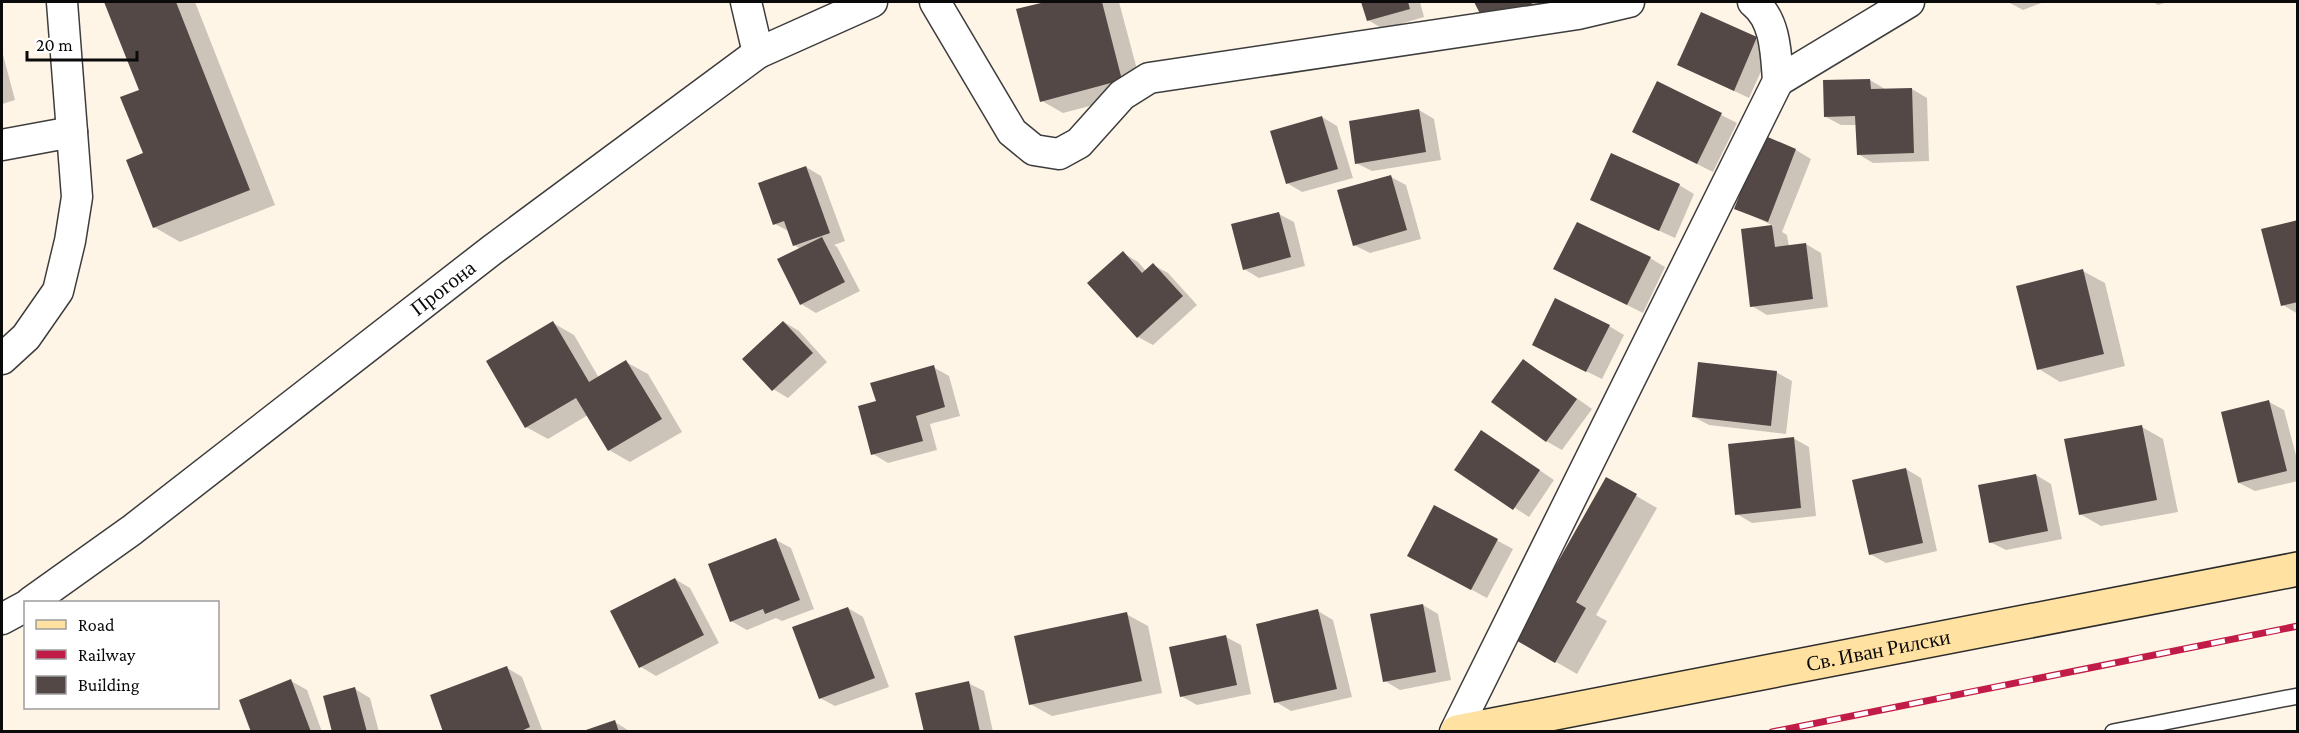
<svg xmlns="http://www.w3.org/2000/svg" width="2299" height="733" font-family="'Crimson Pro',serif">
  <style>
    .shadow { fill: #0003 }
    .building { fill: #534846 }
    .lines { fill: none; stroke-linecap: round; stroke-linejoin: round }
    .lane-casing { stroke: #3d3d3d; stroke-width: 18 }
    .street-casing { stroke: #3d3d3d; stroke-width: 33 }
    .secondary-casing { stroke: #2c2c2c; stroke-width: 36 }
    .lane { stroke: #fff; stroke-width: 15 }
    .street { stroke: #fff; stroke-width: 30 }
    .secondary { stroke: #ffe1a2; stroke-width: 33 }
    .rail-casing { stroke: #c11c47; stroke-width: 7 }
    .rail { stroke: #fff; stroke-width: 4.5; stroke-dasharray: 14; stroke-linecap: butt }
    .labels { text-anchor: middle; stroke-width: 6; stroke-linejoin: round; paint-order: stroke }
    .street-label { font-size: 21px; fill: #0a0a0a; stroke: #fff }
  </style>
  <rect width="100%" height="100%" fill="#fff5e7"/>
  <path class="shadow" d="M105,2H195L275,205L180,242L154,227L145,154L141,91Z
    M1051,2H1119L1143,92L1063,113L1042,101L1018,10Z
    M1362,2H1420L1424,17L1383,29L1368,20Z
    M1476,2H1541L1546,13L1488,26Z
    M2008,2H2044L2023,10Z
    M2153,2H2168L2158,5Z
    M1702,14L1772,47L1749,98L1679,65Z
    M2,51L15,100L2,104Z
    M1870,80L1885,89H1912L1927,98L1929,161L1873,163L1858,154L1857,125H1841L1826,117Z
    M1658,83L1737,123L1713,172L1649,140Z
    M1419,110L1434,119L1441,160L1372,171L1356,163Z
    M1322,117L1337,126L1353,178L1302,192L1287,183Z
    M1764,137L1796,150L1811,159L1782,232L1787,235L1789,247L1806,244L1821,253L1828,307L1767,315L1752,306L1742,230L1774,226L1736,208Z
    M806,167L821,176L845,241L834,245L837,247L860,291L816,313L801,304V249L794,245L790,232L775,224Z
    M1391,177L1406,185L1421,239L1370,253L1354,245Z
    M1679,185L1694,194L1675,238L1592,200Z
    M1279,214L1294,222L1305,266L1259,278L1244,269Z
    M2298,221V314L2283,305Z
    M1123,253L1138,262L1146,271L1153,265L1168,273L1197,305L1153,345L1138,337Z
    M1650,258L1665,267L1643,313L1555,269Z
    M2083,271L2105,283L2125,366L2060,382L2039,369Z
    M784,322L799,331L827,362L788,398L773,389Z
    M553,323L574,335L599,378L626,362L648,374L682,432L630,462L609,450L588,415L548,439L526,427Z
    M1609,326L1624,335L1602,379L1549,353Z
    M1524,361L1592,409L1562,450L1546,441Z
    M933,367L949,376L960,416L930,424L937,450L888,463L873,454L878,402Z
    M1776,372L1792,381L1786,434L1709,425L1694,417Z
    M2269,402L2284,410L2298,463V481L2255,491L2239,483Z
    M2142,427L2163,439L2178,512L2101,526L2080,514Z
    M1793,438L1809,447L1816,516L1752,523L1737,514Z
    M1496,441L1554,480L1529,517L1456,470Z
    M1906,469L1921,478L1937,551L1886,563L1870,554Z
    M2036,475L2051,484L2062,539L2006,550L1990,542Z
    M1607,479L1657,508L1596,615L1607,621L1577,674L1516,639Z
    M1435,507L1513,549L1487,598L1424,564Z
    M776,540L791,548L814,609L782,621L776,618L747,630L731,621Z
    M675,579L690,588L719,643L656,676L641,667L612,612Z
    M1423,605L1438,614L1451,680L1400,690L1385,681Z
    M848,608L863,617L889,687L835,706L820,698Z
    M1318,611L1333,620L1352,697L1291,711L1276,702Z
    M1126,614L1148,626L1162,693L1052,716L1030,704Z
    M1226,637L1241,645L1251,694L1197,705L1181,696Z
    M507,668L522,677L543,732H445Z
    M291,681L307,690L322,732H253Z
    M968,683L984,691L993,732H926Z
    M355,689L370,698L379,732H334Z
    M615,722L631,732H587Z"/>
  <path class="building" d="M104,2H176L250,190L153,228L126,160L143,153L120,97L139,90Z
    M1045,2H1102L1122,80L1040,102L1016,9Z
    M1361,2H1408L1410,9L1367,21Z
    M1474,2H1531L1532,4L1487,27Z
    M1701,12L1757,37L1734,91L1677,65Z
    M1870,79L1871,89L1912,88L1914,153L1857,155L1855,116L1824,117L1823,80Z
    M1657,81L1722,113L1697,164L1632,132Z
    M1419,109L1426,152L1355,164L1349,121Z
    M1322,116L1338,169L1286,184L1270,131Z
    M1763,135L1796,149L1768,222L1734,209Z
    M1611,153L1680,184L1659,231L1590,200Z
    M806,166L830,233L793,246L784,221L773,225L758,183Z
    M1391,175L1407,230L1353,246L1337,190Z
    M1279,212L1291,257L1243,270L1231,224Z
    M2298,220V302L2281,306L2261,229Z
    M1577,222L1651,257L1627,305L1553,269Z
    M1772,225L1775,247L1806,243L1813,299L1750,307L1741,229Z
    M822,237L845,282L800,305L777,259Z
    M1123,251L1142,273L1153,263L1183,296L1137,338L1087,283Z
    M2083,269L2104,354L2037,370L2016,286Z
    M1555,298L1610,325L1586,372L1532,345Z
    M553,321L589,382L626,360L662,419L608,451L576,398L525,428L486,361Z
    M783,321L813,353L772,391L742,359Z
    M1523,359L1577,399L1546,442L1491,402Z
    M1698,362L1777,371L1771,426L1692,417Z
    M934,365L945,407L916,416L923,441L871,455L858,406L876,401L870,383Z
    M2269,400L2287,471L2238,483L2221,412Z
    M2142,425L2157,500L2079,515L2064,439Z
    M1481,430L1540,470L1513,510L1454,470Z
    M1794,437L1801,508L1735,515L1728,444Z
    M1906,468L1923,543L1869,555L1852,480Z
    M2036,474L2048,531L1989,543L1978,485Z
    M1606,477L1637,494L1576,602L1586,608L1555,663L1514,639Z
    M1434,505L1498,539L1471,590L1407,556Z
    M776,538L800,600L765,614L763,609L730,622L708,564Z
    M675,578L704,635L639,668L610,611Z
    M1423,604L1436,672L1383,682L1370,614Z
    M848,607L875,678L819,699L792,627Z
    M1318,609L1337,689L1274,703L1256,624Z
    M1127,612L1142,681L1029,705L1014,636Z
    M1226,635L1237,685L1180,697L1169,647Z
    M507,666L530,727L519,732H443L430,695Z
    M291,679L311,732H251L239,700Z
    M969,681L980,732H924L915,693Z
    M355,687L367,732H332L323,696Z
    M615,720L619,732H583V731Z"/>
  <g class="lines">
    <g class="lane-casing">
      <path id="lane" d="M2113,732L2298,696"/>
    </g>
    <g class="street-casing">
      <g id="street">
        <path d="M62,2L72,132"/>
        <path d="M746,2L758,53"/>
        <path d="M935,2L1012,132L1034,150L1059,154L1079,143L1122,95L1149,78L1578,14L1629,2"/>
        <path d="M1778,81L1909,2"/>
        <path d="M2,145L72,132L77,197L70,241L58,291L26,337L2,359"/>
        <path id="s1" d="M31,602L132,530L492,250L758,53L872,2"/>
        <path d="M2,619L26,606"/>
        <path d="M1455,732L1778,81C1776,54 1776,20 1753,2"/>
      </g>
    </g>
    <g class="secondary-casing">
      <g id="secondary">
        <path id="s2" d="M1457,732L2298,569"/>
      </g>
    </g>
    <use href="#lane" class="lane"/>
    <use href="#street" class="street"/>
    <use href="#secondary" class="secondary"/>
    <g class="rail-casing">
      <path id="rail" d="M1772,732L2298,626"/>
    </g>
    <use href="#rail" class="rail"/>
  </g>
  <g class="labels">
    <g class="street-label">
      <text dy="7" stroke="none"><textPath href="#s1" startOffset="518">Прогона</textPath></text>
      <text dy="7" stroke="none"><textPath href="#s2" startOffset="429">Св. Иван Рилски</textPath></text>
    </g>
  </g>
  <rect width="2299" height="733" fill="none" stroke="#0a0a0a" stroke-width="6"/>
  <rect x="24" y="601" width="195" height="108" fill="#ffffff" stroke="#9d9d9d" stroke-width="1.5"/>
  <rect x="36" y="620" width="30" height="9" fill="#ffe1a2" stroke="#9d9d9d" stroke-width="1.5"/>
  <text x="78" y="631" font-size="18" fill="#0a0a0a">Road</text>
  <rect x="36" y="650" width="30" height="9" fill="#c11c47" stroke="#9d9d9d" stroke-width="1.5"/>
  <text x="78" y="661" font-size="18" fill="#0a0a0a">Railway</text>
  <rect x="36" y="676" width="30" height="18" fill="#534846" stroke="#9d9d9d" stroke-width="1.5"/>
  <text x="78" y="691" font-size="18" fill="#0a0a0a">Building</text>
  <path d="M27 51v9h110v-9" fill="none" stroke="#0a0a0a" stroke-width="3"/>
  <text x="36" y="51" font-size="18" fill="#0a0a0a" stroke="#ffffff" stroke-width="4.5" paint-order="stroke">20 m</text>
</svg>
